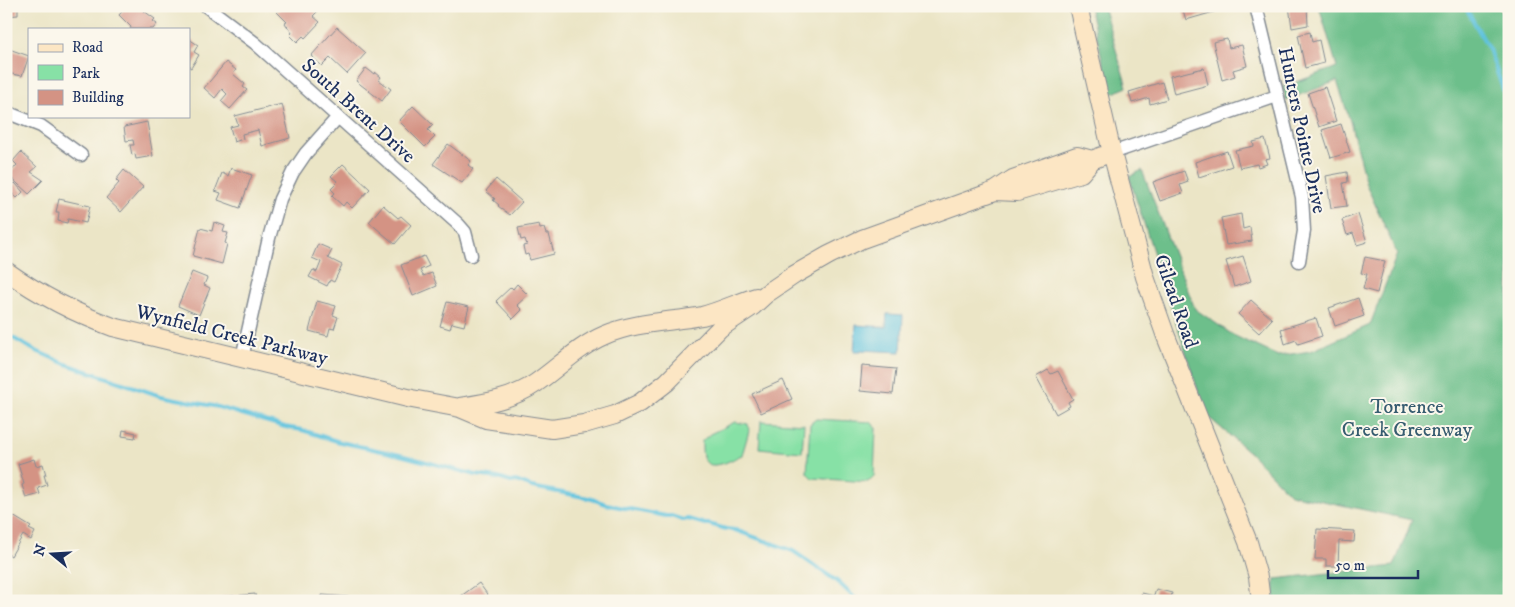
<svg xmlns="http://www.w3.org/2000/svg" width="1515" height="607" font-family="'IM FELL DW Pica',serif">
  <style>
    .green { fill: #87e1a6; stroke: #518882 }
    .forest { fill: #6dbf8b; stroke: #447774 }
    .water { fill: #60c3de; stroke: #3e799e }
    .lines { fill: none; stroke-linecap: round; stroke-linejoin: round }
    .stream { stroke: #60c3de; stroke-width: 4 }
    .building { fill: #d49384 }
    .street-casing { stroke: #838a92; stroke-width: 15 }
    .secondary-casing { stroke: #838a92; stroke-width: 20 }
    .street { stroke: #fff; stroke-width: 12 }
    .secondary { stroke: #fce6c4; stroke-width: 18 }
    .labels { text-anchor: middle; stroke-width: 4; stroke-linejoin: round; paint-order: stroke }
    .street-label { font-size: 20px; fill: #1b2f5e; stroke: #fbf7ec }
    .park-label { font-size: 20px; fill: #365c70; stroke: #fbf7ec }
  </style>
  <rect width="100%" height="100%" fill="#fbf7ec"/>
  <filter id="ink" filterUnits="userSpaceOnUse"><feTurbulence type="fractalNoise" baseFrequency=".02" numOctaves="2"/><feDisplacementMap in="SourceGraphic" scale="10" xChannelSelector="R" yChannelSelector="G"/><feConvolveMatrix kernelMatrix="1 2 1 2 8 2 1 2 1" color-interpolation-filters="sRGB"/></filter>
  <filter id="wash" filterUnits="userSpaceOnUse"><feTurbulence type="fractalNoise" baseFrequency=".0096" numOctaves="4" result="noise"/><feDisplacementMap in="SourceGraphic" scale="20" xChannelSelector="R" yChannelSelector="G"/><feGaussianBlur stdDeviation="1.12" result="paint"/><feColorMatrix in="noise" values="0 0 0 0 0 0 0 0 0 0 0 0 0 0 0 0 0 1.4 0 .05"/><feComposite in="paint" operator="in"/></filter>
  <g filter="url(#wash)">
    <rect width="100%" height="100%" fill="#ebe5c6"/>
    <path class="green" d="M816,419L871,422L876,428L874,476L868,482L812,478L807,473L810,424Z
      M761,421L804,424L802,452L759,448Z
      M735,422L748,424L749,431L742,455C736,457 733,460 727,462C724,464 719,464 715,465C701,466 702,451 702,441L710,434Z"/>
    <path class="forest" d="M1089,6H1103L1127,87L1111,94Z
      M1319,6H1498L1509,31V601H1274L1275,579L1394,566L1412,520L1290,494L1249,452L1206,415L1129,177L1142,170L1195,309L1233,335L1278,356L1311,351L1370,325L1397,254L1366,184L1350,121L1337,81L1286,100L1283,87L1337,67Z"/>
    <path class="water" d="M887,314L903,315L901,352L860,350V352H854L856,325L886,327Z"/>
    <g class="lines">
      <path class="stream" d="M1465,6L1489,49L1505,95L1509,117
        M6,334L34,350L66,364L161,396L218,407L285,427L302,430L340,442L400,455L476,475L498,478L511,482L516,481L532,487L589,498L609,505L666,516H671L683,520L688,519L705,524H709L726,529L735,530L793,551L838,582L858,601"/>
    </g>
    <g id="blocks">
      <path class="building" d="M6,6H18V15L6,16Z
        M127,6H146L147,7L144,11L155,19L153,21L157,24L153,29H130L131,27L119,15Z
        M282,6H302L304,8L305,6H311L317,12L313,16L320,22L305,38L303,36L297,42L290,35L292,33L285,23L287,22L277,12Z
        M1190,6H1223L1224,9L1186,20L1183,10L1190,8Z
        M1289,6H1307L1308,25L1292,28Z
        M337,27L366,53L347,74L330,58L322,66L311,56Z
        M1310,32L1312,42L1319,40L1324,63L1305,68L1298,35Z
        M189,39L198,45L194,52L199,55L191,68L189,67Z
        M1227,39L1229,48L1242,45L1247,66L1233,70L1235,76L1222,80L1213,42Z
        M9,49L29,56L22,76L7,73L6,51L8,52Z
        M226,62L236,70L233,74L245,84L243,87L247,90L230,109L221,101L227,94L222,89L215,98L204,88Z
        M366,68L374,74L375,72L381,77L379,80L391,89L382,101L356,81Z
        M1204,68L1208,85L1174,94L1170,76Z
        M1162,82L1167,99L1150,104L1149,98L1132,103L1129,92Z
        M1325,87L1336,121L1319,127L1308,93Z
        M282,104L290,138L262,146L258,130L242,134L243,139L234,142L230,127L238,125L235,116Z
        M413,106L433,125L428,130L435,137L425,147L399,121Z
        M147,122L153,156L136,159L135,154L132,155L130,145H134L133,140L126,141L124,127Z
        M1341,124L1350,152L1331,158L1322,130Z
        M1265,139L1270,158L1265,159L1267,164L1258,167L1257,164L1240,168L1235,150L1254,146L1253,142Z
        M448,144L471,161L468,165L473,169L462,183L433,164Z
        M1227,151L1232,166L1199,177L1195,162Z
        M21,152L37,167L31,172L43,180L29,194L8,175L17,165L13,161Z
        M343,164L370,189L352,208L346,202L343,206L332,196L335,193L331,189L338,182L331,176Z
        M231,168L252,175L240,208L218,200L221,193L215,191L222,173L228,176Z
        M124,170L143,187L121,212L106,198L119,183L116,180Z
        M1184,171L1188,182L1180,185L1183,193L1160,201L1153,182Z
        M1347,172L1348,182L1343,183L1347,206L1331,208L1326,176Z
        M496,179L522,202L510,215L498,206L499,205L493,200L495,199L486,191Z
        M15,183L23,192L17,198L8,190Z
        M59,199L90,206L86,223L68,219L67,223L58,221L59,212H56Z
        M383,205L398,218L401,216L411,225L395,244L369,222Z
        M1241,214L1243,229L1250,227L1252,241L1226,245L1221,218Z
        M1358,214L1367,242L1357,245L1353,233L1347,235L1342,220Z
        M214,222L225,226L223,232L228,233L225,243L227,244L222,264L193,256L200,228L212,231Z
        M539,224L540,229L544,228L546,234H549L554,254L530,260L528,254L525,255L523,246L527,245L525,239L521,240L518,228Z
        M318,244L332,250L328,258L342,265L334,282L330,280L327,286L309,277L313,270L317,272L321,262L312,258Z
        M424,256L429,266L420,270L423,276L432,273L437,286L413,296L401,265Z
        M1243,256L1251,281L1234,287L1226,261Z
        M1365,257L1385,261L1377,293L1363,289L1367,274L1361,273Z
        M192,272L207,278L204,285L210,288L199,315L178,306Z
        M517,284L528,295L517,305L522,310L513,319L496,301L511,287L513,289Z
        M1358,298L1364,316L1335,326L1329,308Z
        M1251,300L1272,319L1259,333L1238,314Z
        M317,301L336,306L333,315L338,317L334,329L330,328L328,336L309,331Z
        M447,302L469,307L464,326L452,323L450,329L440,326Z
        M1316,318L1322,336L1298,344L1296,340L1285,344L1281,329Z
        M862,366L896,369L893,394L860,391Z
        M1048,370L1051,374L1058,371L1073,399L1068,402L1070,406L1056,414L1036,377Z
        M783,380L792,399L761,413L752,394Z
        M123,430L136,433L135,438L122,436Z
        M34,459L36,466L43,464L46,475H44L47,485L38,488L40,494L26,498L22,485L24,484L18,464Z
        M13,516L31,527L29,529L35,532L31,540L23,535L11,556L6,553V528Z
        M1317,529L1355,531L1354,542L1339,541L1338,566H1326V559H1315Z
        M479,583L492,601H464L461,596Z
        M1156,589L1172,593L1170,601H1152L1140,597L1142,593L1154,596Z
        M255,594L256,601H222V597Z
        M322,595L350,597V601H322Z"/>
    </g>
  </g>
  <g filter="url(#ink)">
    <use href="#blocks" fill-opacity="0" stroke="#838a92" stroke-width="1"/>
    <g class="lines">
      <g class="street-casing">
        <path id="street" d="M206,6L255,43L458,224L465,232L471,255
          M1256,6L1302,197L1304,231L1299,261
          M6,112L41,126L81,155
          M1112,153L1277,96
          M242,358L269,238L280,199L293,172L306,153L338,117"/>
      </g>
      <g class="secondary-casing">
        <path id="secondary" d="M1078,6L1112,153L1145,277L1165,334L1248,542L1258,577L1261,601
          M995,191L1017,192L1081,173L1092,160L1102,156
          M6,271C40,295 74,313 113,327L412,399L460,408L486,419L552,429L584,424L615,415L640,403L667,382L720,328L753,306L766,294L794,275L829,255L862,239L995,191L1013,179L1077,156L1092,160
          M460,407C487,403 513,399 536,383C559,367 579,346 605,335C635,322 670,322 702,316C721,311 737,303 756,297"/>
      </g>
      <use href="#street" class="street"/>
      <use href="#secondary" class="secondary"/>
    </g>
  </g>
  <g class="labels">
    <g class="street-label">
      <text transform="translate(359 110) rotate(42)" y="7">South Brent Drive</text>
      <text transform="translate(1303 130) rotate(78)" y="7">Hunters Pointe Drive</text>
      <text transform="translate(1177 301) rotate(71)" y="7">Gilead Road</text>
      <text transform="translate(232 334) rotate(14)" y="7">Wynfield Creek Parkway</text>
    </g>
    <g class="park-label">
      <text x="1407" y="413">Torrence<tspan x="1407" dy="23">Creek Greenway</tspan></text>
    </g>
  </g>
  <rect width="1515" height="607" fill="none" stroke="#fbf7ec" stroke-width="25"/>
  <rect x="28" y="28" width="162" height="90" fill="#fbf7ec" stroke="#a1a7b3"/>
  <rect x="38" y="44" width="25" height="8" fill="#fce6c4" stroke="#a1a7b3"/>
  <text x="72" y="52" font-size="15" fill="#1b2f5e">Road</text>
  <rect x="38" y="65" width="25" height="15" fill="#87e1a6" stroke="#a1a7b3"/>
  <text x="72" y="78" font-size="15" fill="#1b2f5e">Park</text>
  <rect x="38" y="90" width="25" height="15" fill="#d49384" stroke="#a1a7b3"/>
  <text x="72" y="102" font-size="15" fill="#1b2f5e">Building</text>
  <g transform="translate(52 554) rotate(288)" stroke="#fbf7ec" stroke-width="4" paint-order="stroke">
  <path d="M0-4L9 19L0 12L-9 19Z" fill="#1b2f5e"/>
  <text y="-8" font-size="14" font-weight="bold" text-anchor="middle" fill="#1b2f5e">N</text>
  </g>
  <path d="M1328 570v8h90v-8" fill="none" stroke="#1b2f5e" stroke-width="2.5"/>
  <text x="1335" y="570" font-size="15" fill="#1b2f5e" stroke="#fbf7ec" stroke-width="4" paint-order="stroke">50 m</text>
</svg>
